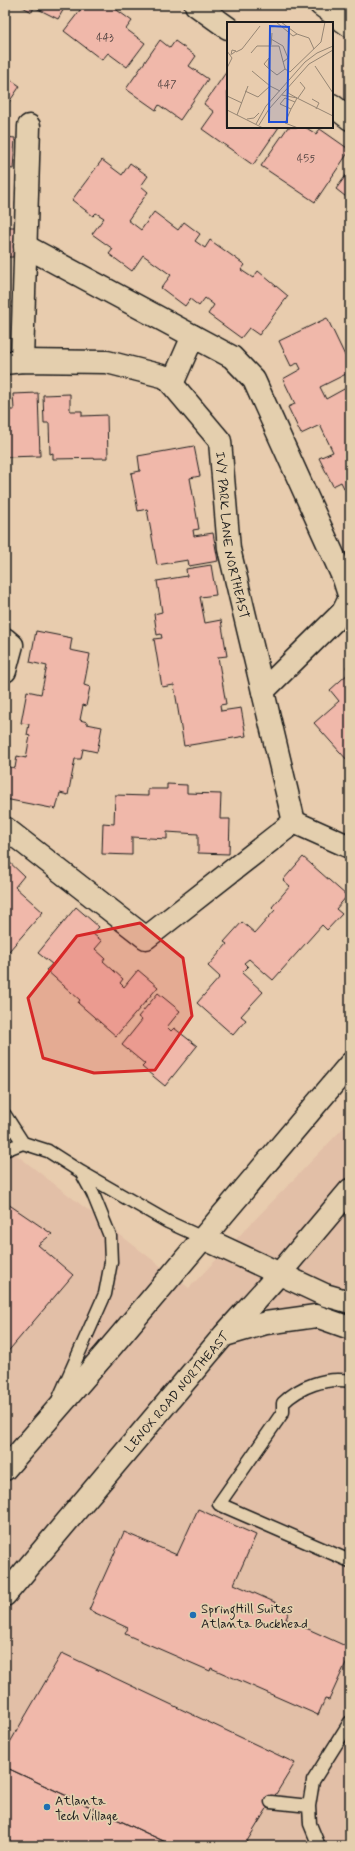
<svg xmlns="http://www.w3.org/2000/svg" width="355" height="1851" font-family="Mynerve,sans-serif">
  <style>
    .built { fill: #e2bfa7 }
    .building { fill: #f0b8aa; stroke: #1c1c1c }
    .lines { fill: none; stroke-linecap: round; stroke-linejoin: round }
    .service-casing { stroke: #1c1c1c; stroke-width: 15 }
    .minor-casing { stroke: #1c1c1c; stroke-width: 25 }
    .secondary-casing { stroke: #1c1c1c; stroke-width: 25 }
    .service { stroke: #e4cfae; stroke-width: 12 }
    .minor { stroke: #e4cfae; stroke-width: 22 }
    .secondary { stroke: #e4cfae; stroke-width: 22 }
    .marked { fill: #d62828; fill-opacity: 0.2; stroke: #d62828; stroke-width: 3; stroke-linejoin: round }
    .poi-dot { fill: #1f6fb2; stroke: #e4cfae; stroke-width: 1.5 }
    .labels { text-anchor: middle; stroke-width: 3.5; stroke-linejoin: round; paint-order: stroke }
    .number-label { font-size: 11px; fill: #514340 }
    .street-label { font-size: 13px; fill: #1c1c1c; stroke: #e4cfae }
    .poi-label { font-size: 13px; fill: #1c1c1c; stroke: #e4cfae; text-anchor: start }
    .inset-road { fill: none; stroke: #968674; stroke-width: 1 }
    .view { fill: #1d4ed8; fill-opacity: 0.15; stroke: #1d4ed8; stroke-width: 2 }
    .inset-edge { fill: none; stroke: #1c1c1c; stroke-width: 2 }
  </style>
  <rect width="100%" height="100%" fill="#e8ccae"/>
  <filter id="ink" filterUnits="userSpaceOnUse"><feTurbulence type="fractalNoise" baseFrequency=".025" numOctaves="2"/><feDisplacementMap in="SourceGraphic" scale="8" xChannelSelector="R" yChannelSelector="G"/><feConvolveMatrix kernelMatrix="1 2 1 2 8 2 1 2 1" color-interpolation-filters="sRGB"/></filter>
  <g filter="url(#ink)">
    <path class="built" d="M350,1121V1846H5V1146L189,1288Z"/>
    <path class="building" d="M19,5H66L58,19L34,7L32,12Z
      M84,5H110L132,21L126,29L145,43L127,67L108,53L102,60L64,31Z
      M160,40L170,48L175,41L196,56L189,66L208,79L180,120L159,105L156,110L126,89Z
      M227,71L228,127H279L253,165L202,129L214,112L204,104Z
      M5,76L20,86L5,108Z
      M288,127H305L316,134L320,129L350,150L315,202L261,166Z
      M5,137L15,138L13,169L6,168L5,179Z
      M102,160L122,175L130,163L148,176L141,186L148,192L128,220L141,230L154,212L178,230L184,222L200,234L195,241L205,248L210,240L245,265L241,270L253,278L258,271L288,296L259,335L249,328L241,338L208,314L214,305L205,298L199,306L190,299L185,306L161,288L171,275L143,255L132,271L109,254L113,249L92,234L104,218L96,213L93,216L72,200Z
      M350,170V200L336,189Z
      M5,227H15L13,257H5Z
      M327,318L350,366V372L320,387L326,399L346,388L350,396V487L345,490L341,482L333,486L319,458L333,452L320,425L301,434L288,407L295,404L283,379L301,369L298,363L291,366L279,341Z
      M38,393L40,456L5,457V410H14L13,394Z
      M70,394V411H82V416L107,415L108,458L53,459V453L50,454L49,423H44L43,395Z
      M194,446L200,476L190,478L199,529L193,530L194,536L213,533L218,561L189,566L188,560L157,565L147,509L138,511L131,473L140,471L138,456Z
      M211,565L216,595L200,597L205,623L221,620L227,656L218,657L226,704L220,705L221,711L241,708L246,736L184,746L174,685L162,687L154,639L162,638L161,634L157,635L154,614L162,612L157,581L187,576L186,569Z
      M36,631L72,638L70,650L90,654L84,685L90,687L86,706L83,705L80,720L87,722V724L102,727L97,752L83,749L81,759H75L68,795L60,793L56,809L5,799V766L15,768L17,756L26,758L30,736L27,735L29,724L21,723L27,691L41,694L47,666L30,662Z
      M350,663V759L348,761L314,723L339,701L330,690L350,672L346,667Z
      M167,784L187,785V793L221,794L220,819H230L229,854L198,853V834L167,832V839L132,837V855L102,854L103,823L114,824L115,795L148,796V789H167Z
      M303,857L347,896L336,909L342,914L327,930L322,925L273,980L249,959L244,963L248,967L242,973L263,992L241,1016L246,1020L233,1035L197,1003L220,977L208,966L227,944L224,942L242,922L255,933L275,910L272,907L290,886L283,880Z
      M5,858L24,876L15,887L43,912L9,951L5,948Z
      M76,907L99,927L93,934L102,941L95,949L105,958L103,961L123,979L120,983L124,987L138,970L158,987L116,1036L78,1003L80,1000L46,970L52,964L38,953Z
      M158,993L180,1011L167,1027L171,1031L174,1028L197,1046L165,1086L142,1067L145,1064L122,1045L142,1020L138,1017Z
      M5,1202L52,1234L38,1245L73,1275L5,1355Z
      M198,1509L256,1535L234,1584L290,1609L286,1619L350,1648V1654L329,1700L325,1699L318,1715L211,1668L210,1671L125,1634L128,1628L89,1610L124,1532L177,1555Z
      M62,1653L295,1763L244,1846H174L5,1767V1751Z
      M5,1767L174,1846H5Z"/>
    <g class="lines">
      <g class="service-casing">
        <path id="service" d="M5,1115L23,1143
          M5,1150L23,1143L48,1151L81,1172L168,1222L203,1238
          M350,1381C326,1377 300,1386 283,1403V1412L219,1504L350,1561
          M59,1398L105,1294L111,1262L110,1236L93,1194L81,1172
          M271,1802L309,1806
          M319,1846L310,1824L309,1806L313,1781L350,1722"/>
      </g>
      <g class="minor-casing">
        <g id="minor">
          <path d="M196,5L228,28"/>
          <path d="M321,5L350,26"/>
          <path d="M332,105L350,119"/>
          <path d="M25,246L232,357L254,380L344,579L350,598L343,612L263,691"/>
          <path d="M22,361L29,126"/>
          <path id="s1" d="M5,363L22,361L107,362L166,377L220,441L229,549L294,822"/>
          <path d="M172,384L193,336"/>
          <path d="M5,639L12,645L5,671"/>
          <path d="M5,828L146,938L294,822L350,847"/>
          <path d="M203,1238L325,1295L350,1302"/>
        </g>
      </g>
      <g class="secondary-casing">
        <g id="secondary">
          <path d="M225,1335L266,1323L316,1316L350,1328"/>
          <path d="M5,1469L105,1354L350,1064"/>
          <path id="s2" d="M5,1595L224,1335L280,1273L350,1190"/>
        </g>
      </g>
      <use href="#service" class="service"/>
      <use href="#minor" class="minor"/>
      <use href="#secondary" class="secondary"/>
    </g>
  </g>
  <path class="marked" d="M140,923L183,958L192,1016L155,1070L94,1073L43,1058L28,998L77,936Z"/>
  <g class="poi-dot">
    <circle cx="193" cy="1615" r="4"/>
    <circle cx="47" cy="1807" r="4"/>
  </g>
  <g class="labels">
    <g class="number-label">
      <text x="105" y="41">443</text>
      <text x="167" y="88">447</text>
      <text x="306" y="162">455</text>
    </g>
    <g class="street-label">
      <text dy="5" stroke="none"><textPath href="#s1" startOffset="342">IVY PARK LANE NORTHEAST</textPath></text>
      <text dy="5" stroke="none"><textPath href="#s2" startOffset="266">LENOX ROAD NORTHEAST</textPath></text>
    </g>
    <g class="poi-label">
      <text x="201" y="1613">SpringHill Suites<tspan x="201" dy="15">Atlanta Buckhead</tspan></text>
      <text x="55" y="1805">Atlanta<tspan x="55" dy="15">Tech Village</tspan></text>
    </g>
  </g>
  <g transform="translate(227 22)">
    <rect width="106" height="106" fill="#e8ccae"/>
    <path class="inset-road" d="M10,0H34M49,0L66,14L70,12L82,16L87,27M54,0L70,12M44,17L56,24L61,36L56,40M44,23L45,11M0,29L5,36L0,46M9,30L15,27L33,4M24,31L30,24H52L58,47M4,33L5,28L9,29L5,32M88,44L106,71M41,46L42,36L37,42L41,46L50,53L58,47L63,50L94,20L98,0M25,49L43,64M61,66V71L70,76M18,69L31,75L43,64L53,69M55,73L70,76M0,74L15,81M70,76L106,94M71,76L78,66L73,60M85,77L92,81L89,87M68,80L64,87L53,82L58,76L68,80L70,76M64,87L58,101L71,106M0,88L36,106M10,93L21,64M20,97L27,96L32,91M29,102L39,84L78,40L90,31L106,24M32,103L42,87L82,42L106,28"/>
    <path class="view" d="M43,4L62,5L60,100H42Z"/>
    <rect width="106" height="106" class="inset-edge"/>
  </g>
  <rect width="355" height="1851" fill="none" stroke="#e4cfae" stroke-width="20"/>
  <rect x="10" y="10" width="335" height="1831" fill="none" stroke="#1c1c1c" stroke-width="1.5" filter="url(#ink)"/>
</svg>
